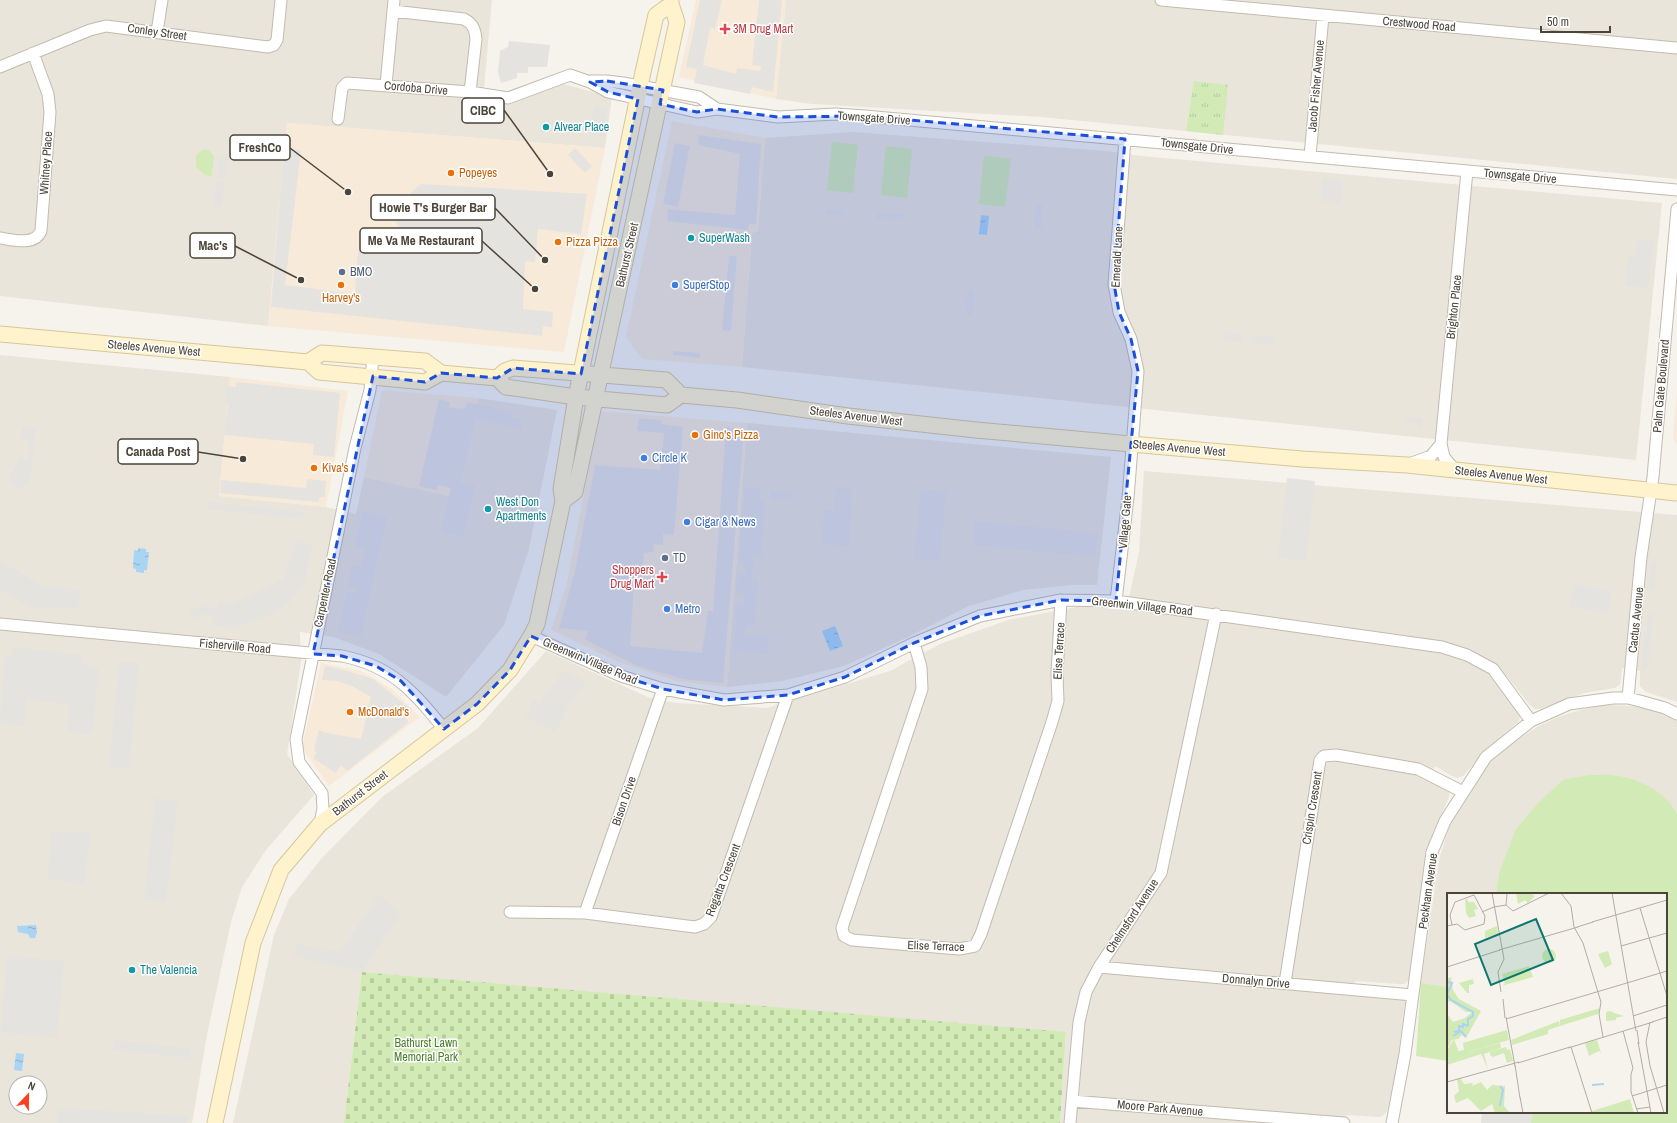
<svg xmlns="http://www.w3.org/2000/svg" width="1677" height="1123" font-family="'Archivo Narrow',sans-serif">
  <style>
    .residential { fill: #eae5da; fill-rule: evenodd }
    .commercial { fill: #f7ead8 }
    .grass { fill: url(#grass-tufts) }
    .cemetery { fill: url(#cemetery-stones) }
    .park { fill: #d2eab5 }
    .parking { fill: #e5e3e0 }
    .water { fill: url(#water-ripples) }
    .lines { fill: none; stroke-linecap: round; stroke-linejoin: round }
    .street-casing { stroke: #c2bbae; stroke-width: 13 }
    .secondary-casing { stroke: #d6c79b; stroke-width: 17 }
    .street { stroke: #fff; stroke-width: 11 }
    .secondary { stroke: #fff3cd; stroke-width: 15 }
    .marked { fill: #1d4ed8; fill-opacity: 0.2; stroke: #1d4ed8; stroke-width: 3; stroke-dasharray: 8 5; stroke-linejoin: round }
    .health-dot { fill: #e0444e; stroke: #fff; stroke-width: 1.5 }
    .culture-dot { fill: #0f9aa8; stroke: #fff; stroke-width: 1.5 }
    .food-dot { fill: #e8710a; stroke: #fff; stroke-width: 1.5 }
    .service-dot { fill: #5c6f8a; stroke: #fff; stroke-width: 1.5 }
    .shop-dot { fill: #3f7fe0; stroke: #fff; stroke-width: 1.5 }
    .labels { text-anchor: middle; stroke-width: 3; stroke-linejoin: round; paint-order: stroke }
    .street-label { font-size: 12px; fill: #4b4439; stroke: #fff }
    .health-label { font-size: 12px; fill: #be3a42; stroke: #fff; text-anchor: start }
    .culture-label { font-size: 12px; fill: #0d838f; stroke: #fff; text-anchor: start }
    .food-label { font-size: 12px; fill: #c56008; stroke: #fff; text-anchor: start }
    .service-label { font-size: 12px; fill: #4e5e75; stroke: #fff; text-anchor: start }
    .shop-label { font-size: 12px; fill: #366cbe; stroke: #fff; text-anchor: start }
    .park-label { font-size: 12px; fill: #4a7f2a; stroke: #fff }
    .inset-river { fill: none; stroke: #a9d4f2; stroke-width: 2 }
    .inset-road { fill: none; stroke: #b2ada4; stroke-width: 1 }
    .view { fill: #0f766e; fill-opacity: 0.15; stroke: #0f766e; stroke-width: 2 }
    .inset-edge { fill: none; stroke: #4b4439; stroke-width: 2 }
    .leader { fill: none; stroke: #4b4439; stroke-width: 1.5 }
    .callout-dot { fill: #4b4439; stroke: #fff; stroke-width: 1.5 }
    .callout { fill: #fff; stroke: #4b4439; stroke-width: 1.5 }
    .callout-label { font-size: 13px; text-anchor: middle; font-weight: bold; fill: #4b4439 }
  </style>
  <defs>
    <pattern id="grass-tufts" width="24" height="20" patternUnits="userSpaceOnUse"><rect width="24" height="20" fill="#d2eab5"/><path d="M3 7l-1-3M5 7V3M7 7l1-3M15 17l-1-3M17 17v-4M19 17l1-3" fill="none" stroke="#b6ca9c"/></pattern>
    <pattern id="cemetery-stones" width="16" height="16" patternUnits="userSpaceOnUse"><rect width="16" height="16" fill="#d2eab5"/><path d="M2 7V4a2 2 0 0 1 4 0v3zM10 15v-3a2 2 0 0 1 4 0v3z" fill="#b6ca9c"/></pattern>
    <pattern id="water-ripples" width="26" height="14" patternUnits="userSpaceOnUse"><rect width="26" height="14" fill="#a9d4f2"/><path d="M2 4q2-2 4 0t4 0M15 11q2-2 4 0t4 0" fill="none" stroke="#8caec5"/></pattern>
  </defs>
  <rect width="100%" height="100%" fill="#f6f3ec"/>
  <path class="residential" d="M0,0H492L483,99L513,103L559,83L612,97L605,148L287,123L268,326L0,296Z
    M786,0H1677V179L1041,117L812,104L776,99Z
    M853,132L1106,151L1142,156L1662,203L1636,460L742,367L752,233L758,231L765,138Z
    M0,355L230,377L219,496L326,507L356,514L364,477L458,498L478,398L557,410L529,549L504,625L446,697L379,654L333,637L300,632L301,662L287,754L314,795L266,850L242,887L231,922L207,1035L192,1123H0ZM16,1083H40V1107H16Z
    M747,423L1111,457L1097,585H1071L1023,590L969,606L908,637L844,666L782,681L727,687Z
    M1144,471L1677,515V702L1646,692L1640,686V671L1622,668L1620,684L1615,688L1584,693L1541,709H1535L1530,705L1506,675L1497,682L1520,714L1519,721L1483,753L1463,776L1457,778L1452,776L1435,766L1430,777L1449,790V797L1432,837L1427,858L1409,980L1404,984H1399L1355,981L1354,993L1404,999L1405,1002L1396,1072L1387,1111L1383,1116L1379,1117L1347,1115L1346,1123H1060L1066,1033L362,972L344,1123H233L274,935L289,899L321,859L382,797L478,728L546,651L650,698L676,703L767,708L890,671L940,644L1008,620L1082,606L1126,610L1139,552Z
    M1605,705L1630,706L1650,709L1677,719V814L1674,808L1660,795L1638,782L1618,776L1589,775L1499,873L1496,894H1448V987L1421,983L1439,860L1449,826L1460,803L1491,761L1511,744L1537,727L1558,717L1580,710Z"/>
  <path class="commercial" d="M696,0H786L776,99L679,77Z
    M672,121L765,138L758,231L752,233L742,367L642,359L626,337Z
    M287,123L605,148L564,352L268,326Z
    M230,377L348,391L326,507L219,496Z
    M382,390L478,398L458,498L364,477Z
    M1677,392V444L1673,439Z
    M600,411L747,423L727,687L676,681L619,662L551,630L566,587Z
    M321,663L361,671L392,689L420,717L329,786L302,748Z"/>
  <path class="grass" d="M1194,81L1228,85L1223,135L1186,131Z"/>
  <path class="cemetery" d="M362,972L1066,1032L1060,1123H344Z"/>
  <path class="park" d="M832,142L858,145L853,193L827,190Z
    M886,146L912,149L907,198L881,195Z
    M204,149L210,151L214,157L212,177L205,175L196,167V155Z
    M984,156L1011,159L1005,207L979,204Z
    M1589,775C1599,775 1609,774 1618,776C1638,778 1669,794 1677,814V1123H1531L1532,1112H1666V894H1496L1499,873L1516,829L1538,803L1563,780Z
    M1421,983L1448,987V1061L1416,1056Z"/>
  <path class="parking" d="M700,0H722L715,29L710,28L703,65L736,74L737,68L760,71L761,66L752,65L759,0H782L773,92L752,87L750,94L694,83L697,69L686,67Z
    M509,41L550,45L547,67H528V73H517V78L501,83L498,72L500,51L508,47Z
    M594,106L608,109L602,137L588,134Z
    M699,135L761,144L756,224H749L748,230L667,221L668,209L735,215L740,154L698,145Z
    M675,143L690,146L678,207L663,204Z
    M284,148L301,150L285,285L355,294L358,252L362,246L372,250L399,226L393,219L410,205L408,195L421,184L587,194L581,234L538,229L535,262L525,261L523,309L553,312L552,327L543,326L542,336L271,307Z
    M575,148L592,166L585,173L568,155Z
    M219,158H227L225,178H217Z
    M1323,178L1343,180L1340,204L1321,202Z
    M216,181L225,182L222,205H214Z
    M1036,204L1043,205L1041,229H1034Z
    M826,209L844,210L843,216L825,214Z
    M877,213L906,214L905,220L877,219Z
    M1637,239L1654,241L1648,288L1625,286L1628,256L1635,257Z
    M729,256H737L731,331L722,330Z
    M968,289L975,290L973,316L966,315Z
    M1224,332L1242,334L1241,342L1224,340Z
    M1252,335L1275,337L1274,345L1251,342Z
    M673,351L700,353V358L673,355Z
    M237,382L340,393L334,457L313,455L314,444L224,435L228,404L225,403L226,386L236,387Z
    M439,399L450,402L449,407L465,409L467,402L513,412L512,419L520,418L523,430L475,419L461,482L475,485L463,537L441,532L451,488L438,485L437,490L419,486Z
    M1404,417L1423,418L1422,430L1418,429V424L1404,423Z
    M639,418L661,420V424L683,427L674,535L663,534V545L653,544L654,552L644,553L642,571H635L630,646L702,653L708,611H713L726,427L744,429L723,683L683,679L638,666L585,640L588,631L559,628L575,571L595,465L660,470L664,433L637,431Z
    M22,427L36,428L31,476L22,489L8,480L20,457L28,460L29,441L20,440Z
    M1287,478L1315,481L1306,561L1278,558Z
    M307,479L326,481L325,497H320L319,502L220,493L221,480L306,488Z
    M745,487L761,488L760,500L765,501L761,557L754,556L752,579H758L754,627L746,626L745,634L769,636L768,654L734,651L737,604L744,605L745,594L736,592L737,574L745,575V564L739,563Z
    M836,488L852,489L849,546L822,544L824,509L834,510Z
    M921,489L946,492L940,561L914,559Z
    M771,491L793,492V500L770,499Z
    M208,502L304,512L303,519L208,509Z
    M362,511L387,516L361,637L338,632L347,591L356,593L357,589L347,586L352,565L361,566L365,548L355,546Z
    M975,521L1098,533L1095,557L973,545Z
    M296,542L313,545L304,584L289,603L262,619L234,628L211,625L214,617L206,614L192,619L189,613L201,604L216,609L219,602L230,604L275,584L284,578Z
    M1657,558L1654,589L1649,591L1650,564Z
    M0,561L44,586L80,590L79,609L30,607L5,593L0,590Z
    M1575,584L1612,592L1607,614L1570,606Z
    M1653,612L1648,667L1641,672L1647,615Z
    M13,647L82,655L81,662L92,668L99,669L92,734L67,732L69,704L26,700L24,726L0,723L5,654L11,656Z
    M119,661L139,663L129,769L109,767Z
    M325,666L344,670L373,679L408,707L400,714L409,722L347,771L341,765L336,773L313,758L317,752L314,751L319,729L322,732L361,739L371,697L352,686L337,681L322,680Z
    M564,670L586,681L566,710L556,732L526,718L534,700L540,703Z
    M155,798L178,801L166,902L144,899Z
    M51,831L91,833L84,884L48,879Z
    M380,894L401,914L362,972L294,956L296,944L340,952Z
    M7,956L64,961L57,1038L1,1032Z
    M114,1040L191,1049L190,1058L112,1050Z
    M57,1108H63L189,1116L187,1123H57Z
    M1482,1112H1532L1531,1123H1481Z"/>
  <path class="water" d="M981,215L989,216L987,235L979,234Z
    M138,548L146,549V552H149L147,570H144V573L136,572V569L133,568L134,550L138,551Z
    M835,626L843,646L830,651L822,631Z
    M36,925L37,932L35,938H30L28,934L18,932L17,926Z
    M16,1053L24,1054L22,1071L14,1070Z"/>
  <g class="lines">
    <g class="street-casing">
      <path id="street" d="M1161,0L1677,48
        M393,11L464,19C473,24 475,29 476,39L470,92
        M157,32L162,0
        M0,67L90,30L106,26L268,47L274,45L277,40L281,0
        M590,81H607L623,83L699,97L717,109
        M386,85L394,0
        M338,119L342,88L347,83L470,92L508,98L570,75L590,82L608,92L697,112L717,109L778,117L836,114L865,116L1677,190
        M1310,156L1323,16
        M0,238C13,240 35,246 41,231L50,112L48,94L33,53
        M1409,464L1431,456L1441,444
        M1455,470L1444,457L1441,444L1467,171
        M1116,601L1128,498L1138,371L1131,339L1119,312L1114,284L1125,139
        M0,624L342,656C392,666 413,691 444,729
        M531,636L621,676L663,689L724,700L788,695L845,677L914,643L980,616L1061,600L1116,601L1442,647L1467,655L1493,669L1531,721
        M914,643L921,667L922,689L842,928L844,936L852,940L959,949L975,946L981,934L1052,722L1058,701L1057,674L1061,600
        M1628,698L1641,557L1653,477L1677,209
        M320,824L323,808L322,793L299,762L296,739L355,448L370,390L373,356
        M510,912L585,913L695,927L704,924L711,917L788,695
        M585,913L663,689
        M1099,967L1413,995
        M1285,983L1320,760L1324,756L1336,755L1418,769L1463,792
        M1072,1101L1344,1123
        M1070,1123L1079,1022L1086,992L1099,967L1161,873L1216,614
        M1392,1123L1405,1054L1432,852L1445,821L1486,757L1531,721L1569,704L1613,698H1628L1640,701L1665,708L1677,714"/>
    </g>
    <g class="secondary-casing">
      <path id="secondary" d="M0,334L308,362L322,353L425,361L441,373
        M308,362L319,372L425,382L441,373L497,378L506,387L576,397L667,405L681,395
        M497,378L505,371L513,368L666,380L681,395L737,400L848,416L976,430L1131,444L1302,459L1407,465L1677,493
        M563,501L575,492L677,22L671,4V0
        M215,1123L253,943L281,870L320,824L477,704L510,670L531,636L537,624L563,501L561,489L576,397L643,72L656,15L671,4"/>
    </g>
    <use href="#street" class="street"/>
    <use href="#secondary" class="secondary"/>
  </g>
  <path class="marked" d="M607,81L663,90L660,104L697,112L717,109L778,117L865,116L1125,139L1114,284L1119,312L1131,339L1138,371L1116,601L1061,600L980,616L914,643L845,677L788,695L724,700L663,689L621,676L531,636L510,670L477,704L444,729L401,681L376,666L342,656L313,654L373,376L425,382L441,373L497,378L513,368L581,374L638,99L608,92L590,82Z"/>
  <g class="health-dot">
    <path d="M723 23h4v4h4v4h-4v4h-4v-4h-4v-4h4z"/>
    <path d="M660 571h4v4h4v4h-4v4h-4v-4h-4v-4h4z"/>
  </g>
  <g class="culture-dot">
    <circle cx="546" cy="127" r="4"/>
    <circle cx="691" cy="238" r="4"/>
    <circle cx="488" cy="509" r="4"/>
    <circle cx="132" cy="970" r="4"/>
  </g>
  <g class="food-dot">
    <circle cx="451" cy="173" r="4"/>
    <circle cx="558" cy="242" r="4"/>
    <circle cx="341" cy="285" r="4"/>
    <circle cx="695" cy="435" r="4"/>
    <circle cx="314" cy="468" r="4"/>
    <circle cx="350" cy="712" r="4"/>
  </g>
  <g class="service-dot">
    <circle cx="342" cy="272" r="4"/>
    <circle cx="665" cy="558" r="4"/>
  </g>
  <g class="shop-dot">
    <circle cx="675" cy="285" r="4"/>
    <circle cx="644" cy="458" r="4"/>
    <circle cx="687" cy="522" r="4"/>
    <circle cx="667" cy="609" r="4"/>
  </g>
  <g class="labels">
    <g class="street-label">
      <text transform="translate(1419 24) rotate(5)" y="4">Crestwood Road</text>
      <text transform="translate(157 32) rotate(8)" y="4">Conley Street</text>
      <text transform="translate(1316 86) rotate(-85)" y="4">Jacob Fisher Avenue</text>
      <text transform="translate(416 88) rotate(5)" y="4">Cordoba Drive</text>
      <text transform="translate(874 118) rotate(4)" y="4">Townsgate Drive</text>
      <text transform="translate(1197 146) rotate(6)" y="4">Townsgate Drive</text>
      <text transform="translate(46 163) rotate(-86)" y="4">Whitney Place</text>
      <text transform="translate(1520 176) rotate(5)" y="4">Townsgate Drive</text>
      <text transform="translate(627 255) rotate(-77)" y="4">Bathurst Street</text>
      <text transform="translate(1117 257) rotate(-87)" y="4">Emerald Lane</text>
      <text transform="translate(1454 307) rotate(-84)" y="4">Brighton Place</text>
      <text transform="translate(154 348) rotate(5)" y="4">Steeles Avenue West</text>
      <text transform="translate(1661 386) rotate(-85)" y="4">Palm Gate Boulevard</text>
      <text transform="translate(856 416) rotate(7)" y="4">Steeles Avenue West</text>
      <text transform="translate(1179 448) rotate(5)" y="4">Steeles Avenue West</text>
      <text transform="translate(1501 475) rotate(6)" y="4">Steeles Avenue West</text>
      <text transform="translate(1125 522) rotate(-85)" y="4">Village Gate</text>
      <text transform="translate(325 593) rotate(-78)" y="4">Carpenter Road</text>
      <text transform="translate(1142 606) rotate(6)" y="4">Greenwin Village Road</text>
      <text transform="translate(1636 620) rotate(-84)" y="4">Cactus Avenue</text>
      <text transform="translate(235 646) rotate(5)" y="4">Fisherville Road</text>
      <text transform="translate(1059 651) rotate(-87)" y="4">Elise Terrace</text>
      <text transform="translate(590 661) rotate(23)" y="4">Greenwin Village Road</text>
      <text transform="translate(360 793) rotate(-38)" y="4">Bathurst Street</text>
      <text transform="translate(624 801) rotate(-71)" y="4">Bison Drive</text>
      <text transform="translate(1312 808) rotate(-81)" y="4">Crispin Crescent</text>
      <text transform="translate(723 880) rotate(-69)" y="4">Regatta Crescent</text>
      <text transform="translate(1428 891) rotate(-82)" y="4">Peckham Avenue</text>
      <text transform="translate(1132 916) rotate(-57)" y="4">Chelmsford Avenue</text>
      <text transform="translate(936 946) rotate(2)" y="4">Elise Terrace</text>
      <text transform="translate(1256 981) rotate(5)" y="4">Donnalyn Drive</text>
      <text transform="translate(1160 1108) rotate(5)" y="4">Moore Park Avenue</text>
    </g>
    <g class="health-label">
      <text x="733" y="33">3M Drug Mart</text>
      <text x="654" y="574" text-anchor="end">Shoppers<tspan x="654" dy="14">Drug Mart</tspan></text>
    </g>
    <g class="culture-label">
      <text x="554" y="131">Alvear Place</text>
      <text x="699" y="242">SuperWash</text>
      <text x="496" y="506">West Don<tspan x="496" dy="14">Apartments</tspan></text>
      <text x="140" y="974">The Valencia</text>
    </g>
    <g class="food-label">
      <text x="459" y="177">Popeyes</text>
      <text x="566" y="246">Pizza Pizza</text>
      <text x="341" y="302" text-anchor="middle">Harvey's</text>
      <text x="703" y="439">Gino's Pizza</text>
      <text x="322" y="472">Kiva's</text>
      <text x="358" y="716">McDonald's</text>
    </g>
    <g class="service-label">
      <text x="350" y="276">BMO</text>
      <text x="673" y="562">TD</text>
    </g>
    <g class="shop-label">
      <text x="683" y="289">SuperStop</text>
      <text x="652" y="462">Circle K</text>
      <text x="695" y="526">Cigar &amp; News</text>
      <text x="675" y="613">Metro</text>
    </g>
    <g class="park-label">
      <text x="426" y="1047">Bathurst Lawn<tspan x="426" dy="14">Memorial Park</tspan></text>
    </g>
  </g>
  <g transform="translate(1447 893)">
    <rect width="220" height="220" fill="#f6f3ec"/>
    <path d="M153,115L151,121L113,133V127ZM112,128L113,133L101,137V141L65,152L64,147ZM19,149L22,159L53,150L54,155L37,161L41,176L34,161L0,172V166L12,162V158L17,157L16,150Z" fill="#d2eab5"/>
    <path d="M82,73L86,84L54,93L58,91L55,81ZM60,137L62,147L22,159L19,149ZM7,146L13,162L0,166V157ZM183,206L187,220H139Z" fill="#d2eab5"/>
    <path d="M69,0H83L88,3L81,10L78,7L71,11ZM21,6V9H27L31,16L27,17L29,23L22,25L19,20L18,7ZM50,33L51,41L38,45V38ZM95 63a7 7 0 1 1 14 0a7 7 0 1 1-14 0ZM161,58L165,71L158,75L151,61ZM4,84L6,97L12,106L34,118L19,145L15,142L11,146L5,147L0,156V121L6,129L18,125L25,119H19L3,108L0,109V86ZM26,86L27,91L22,92V100H20L12,90ZM163,118L167,120L177,123L169,125V127L159,128V119ZM150,147L154,160L152,158L142,163L138,150ZM59,154L60,157L63,156L66,168L60,170L57,160L46,164L43,162V159ZM10,186H14L17,191L26,190L25,193L34,189L40,197L45,192L58,193L57,213L63,220H48L45,211L34,218L21,205L9,210L7,203L12,198Z" fill="#d2eab5"/>
    <path class="inset-river" d="M0,89L5,90L0,101L4,107L26,119V123L21,126V133M7,139L12,138V133L16,134V131L21,133M6,143L14,138L19,144M145,192L157,191M53,193L56,197L53,213"/>
    <path class="inset-road" d="M45,0L57,66L51,79L54,99M60,0L59,12L66,18L102,0M114,0L124,13L127,34L136,50L154,109L152,121L156,144M165,0L189,138M193,15L220,103M35,19L47,14L59,12M145,29L220,7M0,33L10,31L18,37L37,31L38,23L27,2L8,9L3,22L5,32M130,34L146,29M174,53L220,40M52,57L131,34M0,74L53,57M56,106L58,125M186,123L220,112M59,124L68,173M59,126L220,78M203,129L199,149L203,173L217,220M205,129L220,124M190,137L192,151M176,138L186,175L184,181V199L191,220M191,149L204,220M124,154L145,220M121,155L206,129M71,170L123,154M68,172L73,205M0,189L72,169M185,203L220,192M73,204L76,220M189,216L203,214"/>
    <path class="view" d="M89,26L106,67L44,92L28,51Z"/>
    <rect width="220" height="220" class="inset-edge"/>
  </g>
  <path class="leader" d="M550 174L504 110M348 192L290 148M545 260L495 208M535 289L482 241M301 280L235 246M243 459L198 452"/>
  <g class="callout-dot">
    <circle cx="550" cy="174" r="4"/>
    <circle cx="348" cy="192" r="4"/>
    <circle cx="545" cy="260" r="4"/>
    <circle cx="535" cy="289" r="4"/>
    <circle cx="301" cy="280" r="4"/>
    <circle cx="243" cy="459" r="4"/>
  </g>
  <g class="callout">
    <rect x="462" y="98" width="42" height="25" rx="4"/>
    <rect x="230" y="135" width="60" height="25" rx="4"/>
    <rect x="371" y="195" width="124" height="25" rx="4"/>
    <rect x="360" y="228" width="122" height="25" rx="4"/>
    <rect x="190" y="233" width="45" height="25" rx="4"/>
    <rect x="118" y="439" width="80" height="25" rx="4"/>
  </g>
  <g class="callout-label">
    <text x="483" y="115">CIBC</text>
    <text x="260" y="152">FreshCo</text>
    <text x="433" y="212">Howie T's Burger Bar</text>
    <text x="421" y="245">Me Va Me Restaurant</text>
    <text x="213" y="250">Mac's</text>
    <text x="158" y="456">Canada Post</text>
  </g>
  <g transform="translate(28 1095) rotate(22)"><circle r="19" fill="#ffffff" stroke="#b7b4b0"/>
  <path d="M0-3L7 15L0 10L-7 15Z" fill="#fc3f1d"/>
  <text y="-6" font-size="11" font-weight="bold" text-anchor="middle" fill="#4b4439">N</text>
  </g>
  <path d="M1541 26v6h69v-6" fill="none" stroke="#4b4439" stroke-width="2"/>
  <text x="1547" y="26" font-size="12" fill="#4b4439" stroke="#ffffff" stroke-width="3" paint-order="stroke">50 m</text>
</svg>
